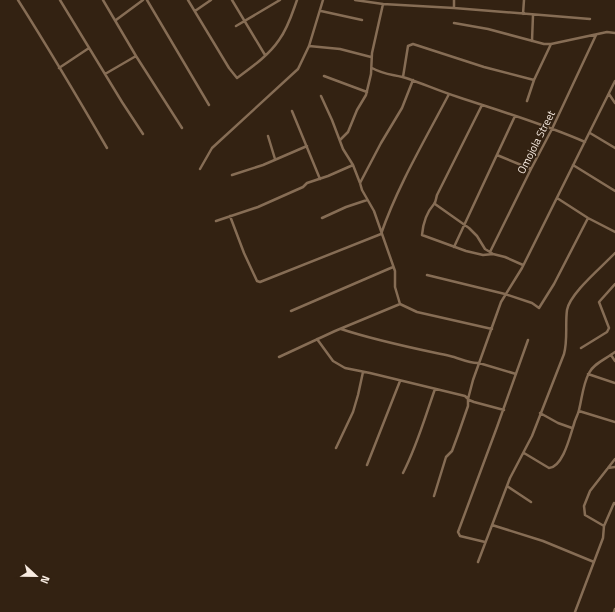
<svg xmlns="http://www.w3.org/2000/svg" width="615" height="612" font-family="'Titillium Web',sans-serif">
  <style>
    .lines { fill: none; stroke-linecap: round; stroke-linejoin: round }
    .street { stroke: #866d55; stroke-width: 2.5 }
    .labels { text-anchor: middle; stroke-width: 3; stroke-linejoin: round; paint-order: stroke }
    .street-label { font-size: 11px; fill: #f7ebe1; stroke: #332212 }
  </style>
  <rect width="100%" height="100%" fill="#332212"/>
  <g class="lines">
    <path class="street" d="M18,0C49,49 78,98 107,148
      M60,0L122,102L143,134
      M103,0L136,56L182,128
      M147,0L209,105
      M188,0L229,68L237,78C252,67 269,55 279,40C288,28 292,14 297,0
      M232,0L265,55
      M355,0L383,4L454,8L590,19
      M454,8V0
      M195,11L211,0
      M321,11L362,20
      M523,14L524,0
      M116,20L143,0
      M454,23L488,29L544,44H551L607,32L615,33
      M236,26L280,0
      M532,41L533,15
      M309,46L340,49L371,57
      M59,68L89,48
      M372,68C386,76 395,74 409,79C426,85 442,92 458,97C500,111 544,124 585,142
      M105,74L136,56
      M324,76L367,92
      M403,77L408,46L413,44L484,67L534,80
      M609,94L615,103
      M321,96L332,120L343,149L353,165L360,183L362,190L374,211L395,271V287L400,304L417,312L492,329
      M527,101L534,80L551,44
      M482,105L437,195C436,198 436,202 434,204C427,212 423,223 422,235L466,251L483,255L493,254L505,257L523,265
      M292,111L320,179
      M590,133L615,148
      M268,136L275,159
      M340,140L348,132L357,110L366,95L371,74L372,53L383,4
      M497,155L531,169
      M573,165L615,191
      M200,169L212,148L298,69L309,46L323,0
      M232,175L263,165L307,146
      M360,183L381,143L402,108L413,80
      M557,198L588,218L615,232
      M435,204L469,228L477,236L485,249L490,252
      M230,216L244,253L257,281L260,282L381,234C398,185 425,140 449,94
      M322,218L346,207L367,200
      M216,221L258,207L303,187L307,183L328,176L353,165
      M454,247L515,116
      M493,254L490,252L531,169L552,129L596,35
      M427,275L505,294L532,303L539,308L554,284L588,218
      M291,311L393,267
      M341,329C377,341 413,348 450,356C459,358 470,364 479,363L516,374
      M317,339L333,361L345,368L370,373L465,396L469,400L474,402L504,410
      M581,348L607,332L609,328L599,302L615,284
      M611,355L615,361
      M279,357L335,331L400,304
      M588,374L615,383
      M579,411L615,422
      M540,413L558,423L572,428
      M336,448L353,412L358,395L363,372
      M524,453L549,468C563,467 570,436 574,424C575,419 578,415 579,410C582,398 583,384 589,373C594,363 606,359 615,352
      M367,465L400,381
      M608,468L615,467
      M403,473C417,446 425,417 435,389
      M507,486L531,502
      M434,496L446,457L452,451L459,432L468,406V399L473,380L501,302L522,268L615,81
      M492,525L543,541L594,562
      M604,526L585,515L584,506L590,491L615,459
      M485,542L460,536L458,532L497,427L528,340
      M478,562L510,478L532,436L564,354C568,339 565,325 567,310C570,293 602,267 615,253
      M575,612L603,538L604,526L614,503L615,504
      M614,612L615,609"/>
  </g>
  <g class="labels">
    <g class="street-label">
      <text transform="translate(536 142) rotate(-63)" y="4">Omojola Street</text>
    </g>
  </g>
  <g transform="translate(36 576) rotate(112)" stroke="#332212" stroke-width="3" paint-order="stroke">
  <path d="M0-3L7 15L0 10L-7 15Z" fill="#f7ebe1"/>
  <text y="-6" font-size="11" font-weight="bold" text-anchor="middle" fill="#f7ebe1">N</text>
  </g>
</svg>
